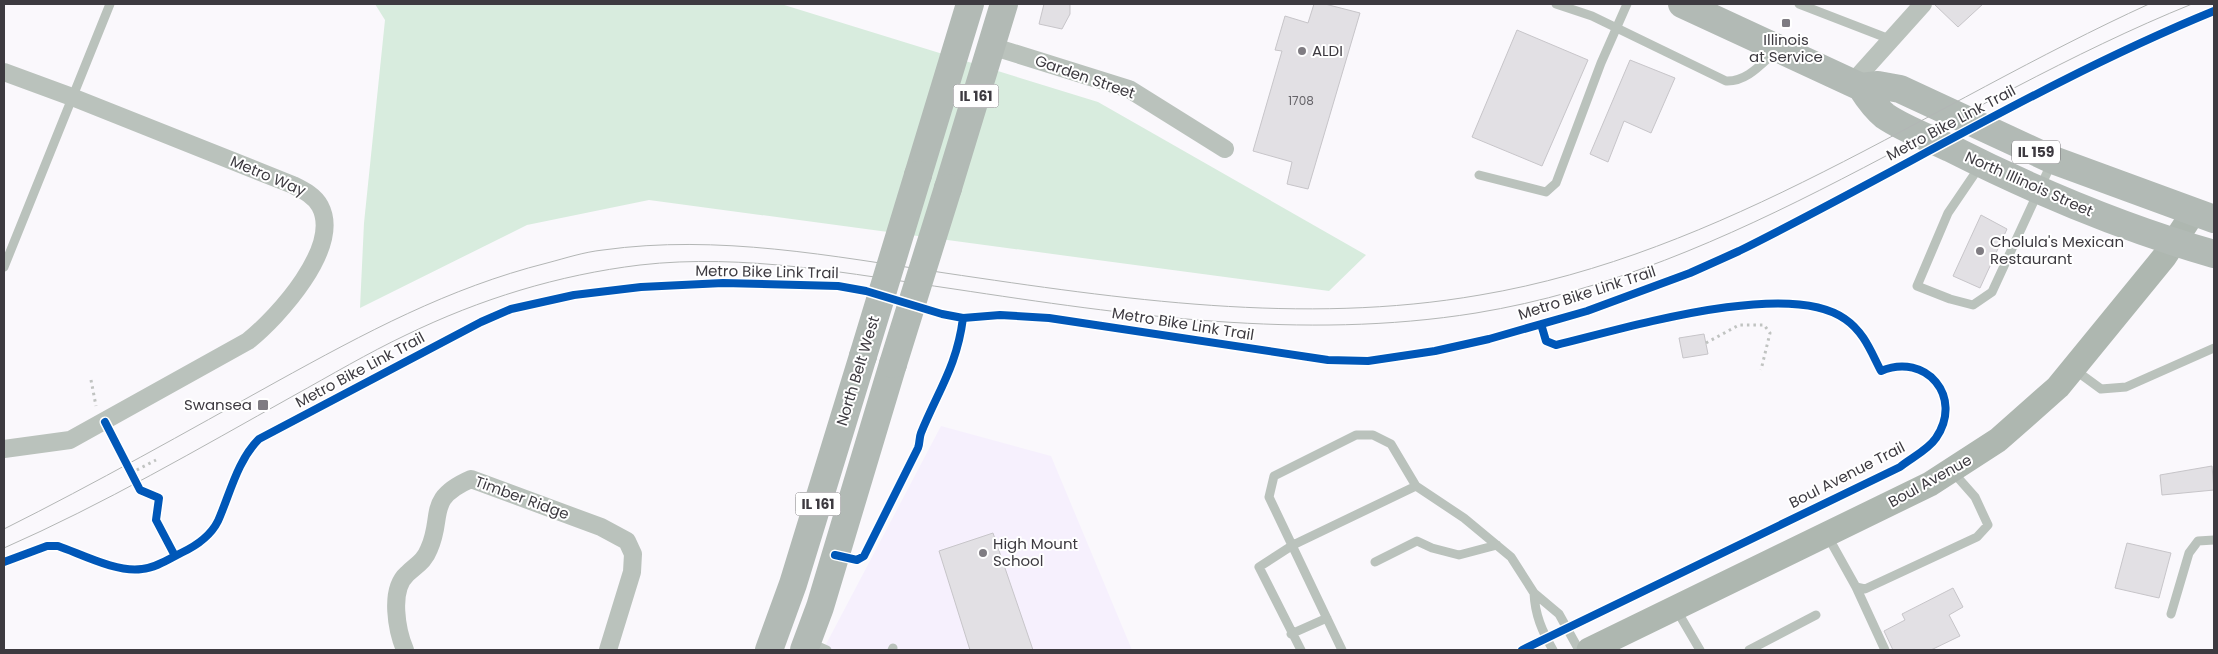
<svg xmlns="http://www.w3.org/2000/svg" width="2218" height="654" font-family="Poppins,sans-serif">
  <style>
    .built { fill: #f6f0fd }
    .green { fill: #d8ecde }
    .building { fill: #e2e0e4; stroke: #c7c5c9 }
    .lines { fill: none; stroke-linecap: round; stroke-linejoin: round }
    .path { stroke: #c0c3c1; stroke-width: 3; stroke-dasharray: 2.5 4; stroke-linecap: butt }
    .lane { stroke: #bac2bc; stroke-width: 9 }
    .street { stroke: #bac2bc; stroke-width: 18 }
    .secondary { stroke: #aeb7b0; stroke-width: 25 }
    .primary { stroke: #b2bab5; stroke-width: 28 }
    .tram { stroke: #b3b6b5; stroke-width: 1 }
    .primary-bridge { stroke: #b2bab5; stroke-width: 28 }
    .cycleway-casing { stroke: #fff; stroke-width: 11 }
    .cycleway { stroke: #0057b8; stroke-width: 8 }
    .poi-dot { fill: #7f7c82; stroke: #fff; stroke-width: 2 }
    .labels { text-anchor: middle; stroke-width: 4; stroke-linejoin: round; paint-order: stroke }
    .number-label { font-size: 12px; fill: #666469 }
    .shield { fill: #fff; stroke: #777579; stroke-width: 1 }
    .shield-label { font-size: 14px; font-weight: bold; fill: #3d3a40 }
    .poi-label { font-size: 15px; fill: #3d3a40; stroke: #fff; text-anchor: start }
    .street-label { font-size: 15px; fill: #3d3a40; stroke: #fff }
  </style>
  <rect width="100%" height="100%" fill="#faf8fc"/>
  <path class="built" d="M941,426L1051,456L1132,650H823Z"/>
  <path class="green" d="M375,4H781L1098,102L1366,255L1329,291L649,200L527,225L360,308L364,223L385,20Z"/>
  <path class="building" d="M1044,4H1070V14L1062,29L1039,24Z
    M1314,4H1325L1360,13L1308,189L1287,184L1292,162L1253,151L1282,51L1275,50L1285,16L1308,23Z
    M1934,4H1983L1958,27Z
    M1517,30L1588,60L1542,166L1472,137Z
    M1630,60L1675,78L1651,133L1624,121L1608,162L1590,154Z
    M1981,215L2007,229L1980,288L1953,276Z
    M1704,334L1708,354L1683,358L1679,338Z
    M2212,466L2214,490L2162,495L2160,475Z
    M993,533L1033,650H970L939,551Z
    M2127,543L2171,553L2159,598L2115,588Z
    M1953,588L1963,607L1949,615L1960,636L1931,650H1893L1884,631L1905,620L1902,614Z"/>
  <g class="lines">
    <path class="path" d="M1706,343L1739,325H1764L1770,333L1761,370
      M91,380L96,406
      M131,473L156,460"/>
    <path class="lane" d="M1556,4L1592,16L1726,81C1747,82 1762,63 1776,51
      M1799,4L1892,40
      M1980,166L1948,213L1917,286L1950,299L1973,305L1992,292L2052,162
      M1479,175L1546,192L1556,183L1601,63L1627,4
      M4,267L110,4
      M2075,370L2101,389L2126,387L2214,348
      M1827,535L1856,587L1865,589L1977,537L1988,525L1975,497L1952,471
      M1375,562L1417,541L1432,548L1459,555L1497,545
      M1856,587L1885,650
      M1676,609L1700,650
      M2171,614L2189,553L2198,541L2214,540
      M1291,634L1327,618
      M809,642L827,650
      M892,650L893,648
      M1301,650L1259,567L1293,545L1416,486
      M1342,650L1269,497L1274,476L1356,435H1373L1391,444L1416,486L1464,518L1511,557L1534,593
      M1553,650C1542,631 1535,615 1534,593L1559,614L1579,650
      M1749,650L1816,615"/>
    <path class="street" d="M991,46L1129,89L1225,149
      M4,72L72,97L293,185C303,190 314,195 320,206C342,247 278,317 248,341L70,440L4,449
      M1852,83L1923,4
      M405,650C397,631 389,590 407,574C416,565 424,562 429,549C444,516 425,499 471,479L601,527L627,541L633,554L632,572L608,650"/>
    <path class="secondary" d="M1589,650L1930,484L1998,440L2058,387L2165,256L2193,213"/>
    <path class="primary" d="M1682,4L1861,87L1878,85L1900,89L2053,160L2214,219
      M1861,87C1868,98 1875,108 1885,116C1904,129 1929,138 1950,148C2035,191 2123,228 2214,254
      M918,175L970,4
      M948,188L1004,4
      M769,650L793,584L863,356
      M804,650L820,607L893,364"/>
    <path class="tram" d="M4,529C96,483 186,432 276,382C365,333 448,288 547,263C566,258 584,252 603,250C718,234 832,256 945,273C1121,299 1302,326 1480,295C1724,254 1928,105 2149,4
      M4,548C104,504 198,449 293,396C331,375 368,353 406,335C480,299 558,275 640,265C744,253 851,274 954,289C1127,315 1302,341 1476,313C1738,270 1950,102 2192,4"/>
    <path class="primary-bridge" d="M863,356L918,175
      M893,364L948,188"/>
    <g class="cycleway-casing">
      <path id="cycleway" d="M105,422L140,490L159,498L156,520L175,556
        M835,555L857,560L864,556L918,448C920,443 919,438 921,433C938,391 957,366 963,318
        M4,562L47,546H58C81,554 117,573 142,569C156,568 169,559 181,553C196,546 210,537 218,521C230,494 237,461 259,439L481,322L511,309L574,295L641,287L723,283L838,286L866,291L942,314L963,318L1000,315L1049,318L1328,360L1368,361L1435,351L1489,339L1587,311L1690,273L1739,251C1898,172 2050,78 2214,11
        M1522,650L1900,467C1911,458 1928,450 1936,438C1964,397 1926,352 1881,371C1871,352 1864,332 1845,319C1788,278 1623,329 1556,345L1546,341L1541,324"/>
    </g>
    <use href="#cycleway" class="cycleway"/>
  </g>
  <g class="poi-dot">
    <rect x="1781" y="18" width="10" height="10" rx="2.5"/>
    <circle cx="1302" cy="51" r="5"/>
    <circle cx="1980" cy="251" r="5"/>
    <rect x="257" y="399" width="12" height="12" rx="2.5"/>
    <circle cx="983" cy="553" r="5"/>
  </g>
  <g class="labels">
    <g class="number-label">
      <text x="1301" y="105">1708</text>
    </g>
    <g class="shield">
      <rect x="953.5" y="84.5" width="45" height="23" rx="4"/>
      <rect x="2012" y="140.5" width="48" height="23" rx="4"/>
      <rect x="795.5" y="492.5" width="45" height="23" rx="4"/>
    </g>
    <g class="shield-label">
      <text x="976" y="101">IL 161</text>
      <text x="2036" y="157">IL 159</text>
      <text x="818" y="509">IL 161</text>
    </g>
    <g class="poi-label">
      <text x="1786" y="45" text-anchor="middle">Illinois<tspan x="1786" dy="17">at Service</tspan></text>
      <text x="1312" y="56">ALDI</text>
      <text x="1990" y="247">Cholula's Mexican<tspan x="1990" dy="17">Restaurant</tspan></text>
      <text x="252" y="410" text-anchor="end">Swansea</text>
      <text x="993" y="549">High Mount<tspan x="993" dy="17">School</tspan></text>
    </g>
    <g class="street-label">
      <text transform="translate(1085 77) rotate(19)" y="5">Garden Street</text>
      <text transform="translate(1951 123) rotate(-28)" y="5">Metro Bike Link Trail</text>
      <text transform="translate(268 176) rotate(23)" y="5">Metro Way</text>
      <text transform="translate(2029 184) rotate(24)" y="5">North Illinois Street</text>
      <text transform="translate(767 272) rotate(1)" y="5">Metro Bike Link Trail</text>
      <text transform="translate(1587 293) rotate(-18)" y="5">Metro Bike Link Trail</text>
      <text transform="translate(1183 324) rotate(9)" y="5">Metro Bike Link Trail</text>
      <text transform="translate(360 370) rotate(-28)" y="5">Metro Bike Link Trail</text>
      <text transform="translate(858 371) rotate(-73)" y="5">North Belt West</text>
      <text transform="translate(1847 475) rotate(-27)" y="5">Boul Avenue Trail</text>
      <text transform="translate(1930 481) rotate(-29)" y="5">Boul Avenue</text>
      <text transform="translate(522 498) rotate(20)" y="5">Timber Ridge</text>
    </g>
  </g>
  <rect width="2218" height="654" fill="none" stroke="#3d3a40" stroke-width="10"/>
</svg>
